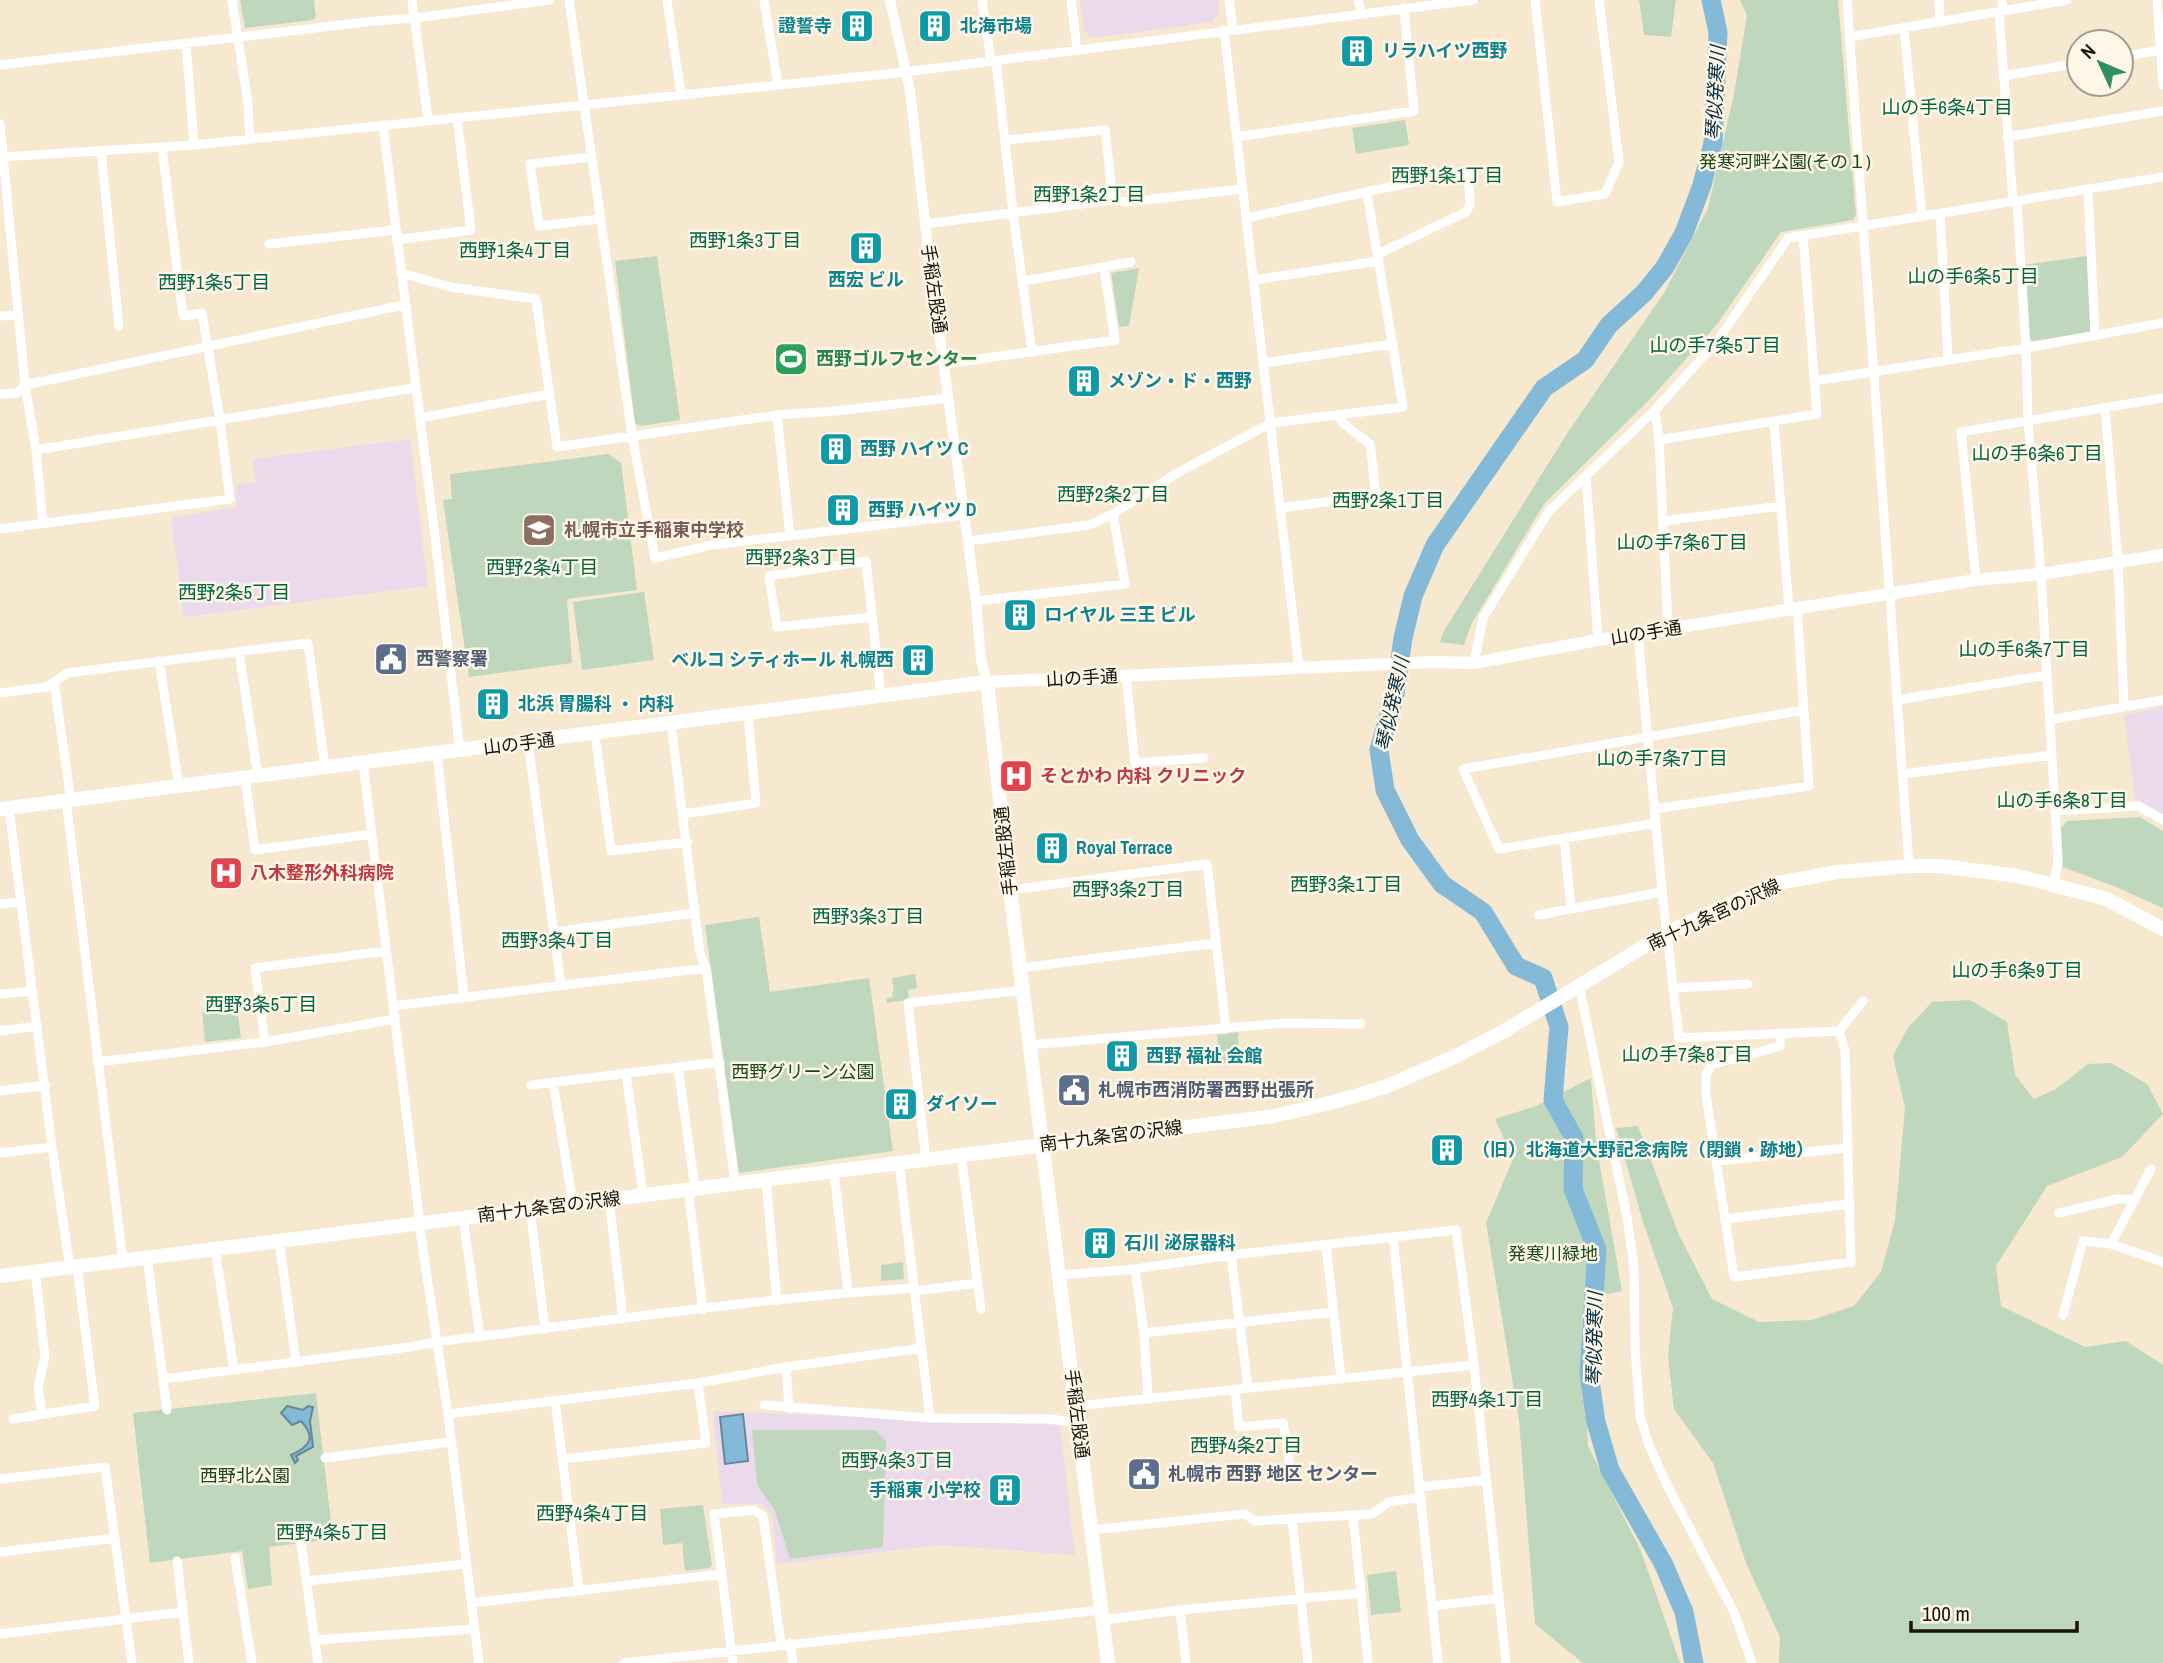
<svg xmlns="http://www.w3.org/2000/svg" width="2163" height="1663" font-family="'Archivo Narrow','Noto Sans JP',sans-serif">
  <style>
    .commercial { fill: #ebdaeb }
    .education { fill: #eadaec }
    .green { fill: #bfd7bc }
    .water { fill: #84bad7; stroke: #64889a; stroke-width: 2 }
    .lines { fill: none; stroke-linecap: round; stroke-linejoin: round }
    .river { stroke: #84bad7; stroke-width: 19 }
    .minor { stroke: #fff; stroke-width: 9 }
    .tertiary { stroke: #fff; stroke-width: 10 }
    .secondary { stroke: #fff; stroke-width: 12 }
    .primary { stroke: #fff; stroke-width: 14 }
    .labels { text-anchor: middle; stroke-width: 5; stroke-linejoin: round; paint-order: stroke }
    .culture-label { font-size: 18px; font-weight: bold; fill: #0d838f; stroke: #fff6e8; text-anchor: start }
    .park-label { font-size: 18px; fill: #164a15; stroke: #fff6e8 }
    .street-label { font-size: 18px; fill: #19140c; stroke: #fff6e8 }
    .leisure-label { font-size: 18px; font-weight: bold; fill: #27864d; stroke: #fff6e8; text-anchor: start }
    .education-label { font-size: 18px; font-weight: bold; fill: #785e54; stroke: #fff6e8; text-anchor: start }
    .service-label { font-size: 18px; font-weight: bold; fill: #4e5e75; stroke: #fff6e8; text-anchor: start }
    .health-label { font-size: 18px; font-weight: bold; fill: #be3a42; stroke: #fff6e8; text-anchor: start }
    .water-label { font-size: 19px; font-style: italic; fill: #003144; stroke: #fff6e8 }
    .neighbourhood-label { font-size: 19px; fill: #006643; stroke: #fff6e8 }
  </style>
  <rect width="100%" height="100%" fill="#f7e8d0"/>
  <path class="commercial" d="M1080,0H1218L1219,11L1213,22L1092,38L1084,31Z"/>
  <path class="education" d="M410,439L428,586L184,617L171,518L237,507L236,485L255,482L253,459Z
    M2163,707V814L2135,798L2124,715Z
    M713,1411L1060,1425L1075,1555L940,1545L777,1564L772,1516L762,1504H722Z"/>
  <path class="green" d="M240,0H314L316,17L313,20L245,28Z
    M1639,0H1676L1671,37L1644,35Z
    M1740,0H1838L1856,215L1853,220L1781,232L1718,323L1651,398L1544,504L1472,623L1464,645L1440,642L1444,631L1568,432L1664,293L1708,208L1734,94L1747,15Z
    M1405,120L1409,145L1356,154L1352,128Z
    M657,256L680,420L640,426L635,423L615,261Z
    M2087,256L2092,329L2089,332L2033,341L2029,339L2024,265Z
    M1139,268L1129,326L1119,327L1111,273Z
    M608,454L621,463L637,590L567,599L572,663L469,677L443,500L452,499L450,474Z
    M644,592L654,660L582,670L573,602Z
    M2140,817L2163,831V908L2116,887L2063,867L2061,828L2067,821Z
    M759,917L770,992L869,978L893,1151L739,1173L705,925Z
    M915,974L917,988L908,990L909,1000L887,1003L886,999L893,997L892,992L894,991L892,978Z
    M1970,1000L2007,1022L2015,1075L2034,1099L2056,1089L2088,1064L2111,1063L2147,1084L2163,1114L2122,1157L2047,1186L1996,1266L2001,1306L2085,1347L2126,1341L2163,1365V1663H1779L1780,1637L1746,1563L1713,1463L1674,1409L1668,1356L1673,1308L1643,1222L1616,1128L1638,1126L1679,1235L1712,1299L1759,1322L1811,1320L1854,1306L1881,1272L1895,1220L1905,1108L1893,1056L1907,1029L1932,1002Z
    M237,1008L241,1038L205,1042L202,1012Z
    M1238,1032L1239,1060L1220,1064L1217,1035Z
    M1591,1078L1596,1143L1622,1291L1604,1295L1582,1315L1588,1446L1641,1551L1680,1663H1583L1535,1624L1519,1420L1486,1223L1513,1159L1495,1119L1536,1106Z
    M903,1262L904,1279L881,1281V1265Z
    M316,1393L333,1539L269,1547L272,1585L248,1589L242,1551L150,1563L133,1413Z
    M752,1430H876L886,1442L883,1547L790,1559L775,1511L757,1484Z
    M703,1505L712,1565L709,1568L685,1571L682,1543L663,1545L660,1509Z
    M1396,1571L1401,1612L1371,1615L1367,1575Z"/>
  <path class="water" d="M287,1406L303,1410L308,1406L313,1407L310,1421L313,1447L296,1456L298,1460L295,1463L291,1455C309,1447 317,1438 301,1421L292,1425L281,1413Z
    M743,1414L748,1461L725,1464L720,1417Z"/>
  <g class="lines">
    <path class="river" d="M1694,1663L1684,1612L1664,1565L1610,1470L1596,1422L1589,1373L1597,1250L1573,1189L1574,1138L1553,1100L1559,1027L1543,978L1516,966L1483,912L1442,884L1410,840L1385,790L1379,750L1395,694L1403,638L1413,596L1435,545L1544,388L1585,360L1609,325L1644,293L1665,267L1684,233L1702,185L1713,143L1718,32L1711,0"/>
    <path class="minor" d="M232,0L248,103L250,139
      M412,0L428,120
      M569,0L632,435L655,558L712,545L964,515
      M667,0L681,95
      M764,0L778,85
      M982,0L991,61
      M1071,0L1077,50
      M1229,0L1233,29
      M1358,0L1361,13
      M1535,0L1557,202L1605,194L1619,162L1599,0
      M1847,0L1909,866
      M1939,0L1940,22
      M2002,0L2003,11
      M2157,0L2163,85
      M1999,12L2013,202
      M1904,28L1922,216
      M1224,30L1299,668
      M1849,37L2067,0
      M186,43L194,145
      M2121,57L2160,50
      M996,61L1013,213L1032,352
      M0,65L375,21L415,18L549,0
      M2003,76L2079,63
      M0,124L25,385L36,450L43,523
      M383,125L435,537L460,751
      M1236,137L1414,111L1404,8
      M2007,137L2163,111
      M1006,140L1105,130L1113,200
      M101,151L119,326
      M0,157L194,145L906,72L1473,0
      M591,157L530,164L539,226L600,219
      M2088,189L2095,334
      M2017,201L2026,348L2028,421L2041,574L2058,860L2054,885
      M1940,213L1948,359
      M1246,218L1468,170L1470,205L1466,212L1378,254
      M925,224L1113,200L1127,202L1242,189
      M396,240L471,230L457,118
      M269,244L395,230
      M401,273L450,287L536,299L557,447L777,415L836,411L948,398
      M1254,280L1379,261
      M1024,281L1131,262
      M0,316L17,315
      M1264,363L1392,344
      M944,364L1115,340L1104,268
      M1814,381L2026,348L2163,323
      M0,394L17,393L25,385L404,305
      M2105,408L2118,562L2124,707
      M1655,410L1659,440L1668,629
      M777,415L790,536
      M420,418L549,394
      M1774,422L1789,609
      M1659,440L1817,414L1803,235
      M36,450L414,388
      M1586,476L1598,640
      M1281,508L1376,495L1370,444L1344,424L1338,415
      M1663,521L1781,506
      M0,529L230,499L220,420L202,313L183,316L162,147
      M968,541L1089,525L1113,514L1179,472L1271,423L1403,407L1367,193
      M1976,580L1961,432L2163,398
      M976,601L1125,584L1113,514
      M872,617L777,627L769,576L866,561L881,696
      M1638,634L1663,900L1679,1038L1839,1031
      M239,652L258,776
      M159,661L179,786
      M1474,663L1483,618L1549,511L1655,410L1718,340L1788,238L2163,177
      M1126,676L1135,763L1204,758
      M54,682L71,800
      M0,693L47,687L67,673L308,643L325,767
      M1897,700L2047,675
      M2049,720L2163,700
      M671,724L700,954L706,968L735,1183
      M595,734L611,851L688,842
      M528,743L561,985
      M437,754L464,997
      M363,763L420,1223
      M1902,774L2051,755
      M245,778L255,850L372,834
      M66,800L123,1261
      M9,808L52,1147L70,1267
      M1654,809L1809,786L1797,608
      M2054,811L2138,806L2163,820
      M683,814L756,803L748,714
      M1656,823L1499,849L1463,769L1804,710
      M1564,838L1571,909
      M1010,890L1207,864L1226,1029
      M0,904L21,902
      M1538,915L1662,892
      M554,932L695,913
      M1020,968L1216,943
      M1579,985L1627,1217L1634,1267L1635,1348L1640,1416L1649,1445L1667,1485L1734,1612L1752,1663
      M1674,988L1748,984
      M0,994L33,991
      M393,1006L706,968
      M0,1031L37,1026
      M1781,1033L1780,1046L1711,1065L1706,1074V1095L1734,1277L1851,1262L1845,1050L1839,1031L1863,1001
      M265,1042L255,968L386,951
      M1029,1045L1284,1023L1360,1024
      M97,1062L265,1042L395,1019
      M678,1067L695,1188
      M626,1073L643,1195
      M553,1082L573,1204
      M531,1085L720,1062
      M0,1091L46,1085
      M0,1153L52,1147
      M961,1155L981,1309
      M926,1159L908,1003L1024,990
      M1716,1161L1847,1148
      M899,1163L930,1418
      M834,1172L848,1292
      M766,1180L777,1301
      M688,1189L703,1310
      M609,1199L623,1319
      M530,1209L545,1329
      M2059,1213L2118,1199L2135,1200
      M463,1218L480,1337
      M1725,1219L1849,1204
      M419,1224L448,1414L479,1663
      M1393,1237L1438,1663
      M279,1240L296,1362
      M2111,1244L2151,1169
      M1326,1245L1341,1378
      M215,1249L234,1370
      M1231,1255L1248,1388
      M147,1257L167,1410
      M1135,1269L1144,1333L1148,1398
      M35,1271L45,1356L38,1388L42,1414
      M1060,1275L1135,1269L1231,1255L1456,1230L1474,1365
      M915,1291L978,1283
      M2063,1315L2083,1241L2111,1244L2163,1262
      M1144,1333L1334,1312
      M786,1367L789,1408
      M164,1379L410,1347L435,1342C595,1323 755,1298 915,1288
      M1235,1389L1239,1427L1283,1423L1290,1464
      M555,1401L579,1590
      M764,1405L930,1418L1051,1419L1078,1423
      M1076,1406L1474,1365L1506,1663
      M448,1414L698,1383L786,1367L922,1348
      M13,1419L95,1406L77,1266
      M325,1458L450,1442
      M564,1459L706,1443L698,1383
      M0,1479L105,1467L132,1663
      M1419,1487L1486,1480
      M1353,1515L1368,1663
      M1292,1519L1308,1663
      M1092,1530L1245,1514L1255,1521L1372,1514L1389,1502L1420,1497
      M301,1543L318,1663
      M0,1552L115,1538
      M235,1558L252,1663
      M177,1561L189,1663
      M306,1581L466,1564
      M472,1603L722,1574
      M1432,1606L1499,1598
      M1180,1610L1186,1663
      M1103,1620L1180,1610L1361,1593
      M0,1634L183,1612
      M314,1640L474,1629
      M790,1643L793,1663
      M624,1663L1101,1610
      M733,1663L714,1514L754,1510L763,1516L781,1644"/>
    <path class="tertiary" d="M890,0L910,90L929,258L976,601L981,660L987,682"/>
    <path class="secondary" d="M987,682L1434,662L1474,663L1598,640L1976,580L2041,574L2163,555"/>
    <path class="primary" d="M0,809L987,682L1010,890L1108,1663
      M0,1276L1274,1116L1334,1102L1385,1087L1454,1057L1501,1033L1668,932L1777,883L1838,872L1909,866H1940L2018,876L2107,899L2163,929"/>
  </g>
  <defs>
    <g id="building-square" transform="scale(1.75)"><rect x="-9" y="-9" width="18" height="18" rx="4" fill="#0f9aa8" stroke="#fff6e8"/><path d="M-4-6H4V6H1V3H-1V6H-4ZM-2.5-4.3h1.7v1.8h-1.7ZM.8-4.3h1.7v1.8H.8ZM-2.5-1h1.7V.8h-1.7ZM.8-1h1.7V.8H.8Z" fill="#fff"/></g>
    <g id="stadium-square" transform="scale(1.75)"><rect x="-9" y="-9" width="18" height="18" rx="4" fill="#2e9e5b" stroke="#fff6e8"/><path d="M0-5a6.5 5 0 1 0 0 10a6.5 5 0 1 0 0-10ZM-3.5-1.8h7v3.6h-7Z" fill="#fff"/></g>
    <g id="school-square" transform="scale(1.75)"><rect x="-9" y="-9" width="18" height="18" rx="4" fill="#8d6e63" stroke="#fff6e8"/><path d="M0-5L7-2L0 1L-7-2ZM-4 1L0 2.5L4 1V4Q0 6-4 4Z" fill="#fff"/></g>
    <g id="civic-square" transform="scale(1.75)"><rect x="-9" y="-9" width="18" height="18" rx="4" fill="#5c6f8a" stroke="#fff6e8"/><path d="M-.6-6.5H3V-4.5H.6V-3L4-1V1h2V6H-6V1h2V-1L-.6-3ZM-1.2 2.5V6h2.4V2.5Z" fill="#fff"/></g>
    <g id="hospital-square" transform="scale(1.75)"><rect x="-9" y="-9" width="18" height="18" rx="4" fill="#e0444e" stroke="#fff6e8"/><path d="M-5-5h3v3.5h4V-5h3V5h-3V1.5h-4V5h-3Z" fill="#fff"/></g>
  </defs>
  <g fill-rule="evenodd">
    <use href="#building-square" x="857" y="26"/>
    <use href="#building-square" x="935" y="26"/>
    <use href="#building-square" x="1357" y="51"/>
    <use href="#building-square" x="866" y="248"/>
    <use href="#stadium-square" x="791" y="359"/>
    <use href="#building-square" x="1084" y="381"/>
    <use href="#building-square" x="836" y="449"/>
    <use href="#building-square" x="843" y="510"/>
    <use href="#school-square" x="539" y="530"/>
    <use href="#building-square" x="1020" y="615"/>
    <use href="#civic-square" x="391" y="659"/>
    <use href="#building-square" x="918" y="660"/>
    <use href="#building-square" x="493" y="704"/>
    <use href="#hospital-square" x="1016" y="776"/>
    <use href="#building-square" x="1052" y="848"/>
    <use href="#hospital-square" x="226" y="873"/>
    <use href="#building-square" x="1122" y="1056"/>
    <use href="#civic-square" x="1074" y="1090"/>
    <use href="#building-square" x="901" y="1104"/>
    <use href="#building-square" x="1447" y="1150"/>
    <use href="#building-square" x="1100" y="1243"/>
    <use href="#civic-square" x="1144" y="1474"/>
    <use href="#building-square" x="1005" y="1490"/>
  </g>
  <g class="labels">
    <g class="culture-label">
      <text x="832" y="32" text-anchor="end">證誓寺</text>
      <text x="960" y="32">北海市場</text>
      <text x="1382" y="57">リラハイツ西野</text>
      <text x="866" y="286" text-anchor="middle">西宏 ビル</text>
      <text x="1108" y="387">メゾン・ド・西野</text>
      <text x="860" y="455">西野 ハイツ C</text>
      <text x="868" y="516">西野 ハイツ D</text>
      <text x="1044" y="621">ロイヤル 三王 ビル</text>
      <text x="894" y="666" text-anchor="end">ベルコ シティホール 札幌西</text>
      <text x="518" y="710">北浜 胃腸科 ・ 内科</text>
      <text x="1076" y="854">Royal Terrace</text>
      <text x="1146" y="1062">西野 福祉 会館</text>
      <text x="926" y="1110">ダイソー</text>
      <text x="1472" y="1156">（旧）北海道大野記念病院（閉鎖・跡地）</text>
      <text x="1124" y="1249">石川 泌尿器科</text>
      <text x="981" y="1496" text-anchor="end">手稲東 小学校</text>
    </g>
    <g class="park-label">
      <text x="1785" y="168">発寒河畔公園(その１)</text>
      <text x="803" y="1078">西野グリーン公園</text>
      <text x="1553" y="1260">発寒川緑地</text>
      <text x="245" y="1482">西野北公園</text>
    </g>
    <g class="street-label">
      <text transform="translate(934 289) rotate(82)" y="6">手稲左股通</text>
      <text transform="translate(1646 633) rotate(-9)" y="6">山の手通</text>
      <text transform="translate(1082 678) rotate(-3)" y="6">山の手通</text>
      <text transform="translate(519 744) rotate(-7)" y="6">山の手通</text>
      <text transform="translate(1006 851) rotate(-96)" y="6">手稲左股通</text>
      <text transform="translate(1714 915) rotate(-25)" y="6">南十九条宮の沢線</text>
      <text transform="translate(1111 1136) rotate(-7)" y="6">南十九条宮の沢線</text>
      <text transform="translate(549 1207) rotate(-7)" y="6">南十九条宮の沢線</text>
      <text transform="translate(1077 1414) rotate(83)" y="6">手稲左股通</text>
    </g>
    <g class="leisure-label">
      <text x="816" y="365">西野ゴルフセンター</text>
    </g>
    <g class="education-label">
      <text x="564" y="536">札幌市立手稲東中学校</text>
    </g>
    <g class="service-label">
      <text x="416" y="665">西警察署</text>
      <text x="1098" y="1096">札幌市西消防署西野出張所</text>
      <text x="1168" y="1480">札幌市 西野 地区 センター</text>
    </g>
    <g class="health-label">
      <text x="1040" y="782">そとかわ 内科 クリニック</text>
      <text x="250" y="879">八木整形外科病院</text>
    </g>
    <g class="water-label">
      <text transform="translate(1715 93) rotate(-87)" y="7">琴似発寒川</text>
      <text transform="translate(1392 704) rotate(-78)" y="7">琴似発寒川</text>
      <text transform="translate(1594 1339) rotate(-89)" y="7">琴似発寒川</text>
    </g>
    <g class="neighbourhood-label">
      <text x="1947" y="114">山の手6条4丁目</text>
      <text x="1447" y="182">西野1条1丁目</text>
      <text x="1089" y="201">西野1条2丁目</text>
      <text x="745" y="247">西野1条3丁目</text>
      <text x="515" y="257">西野1条4丁目</text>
      <text x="1973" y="283">山の手6条5丁目</text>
      <text x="214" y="289">西野1条5丁目</text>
      <text x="1715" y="352">山の手7条5丁目</text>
      <text x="2037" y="460">山の手6条6丁目</text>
      <text x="1113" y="501">西野2条2丁目</text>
      <text x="1388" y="507">西野2条1丁目</text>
      <text x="1682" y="549">山の手7条6丁目</text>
      <text x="801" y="564">西野2条3丁目</text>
      <text x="542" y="574">西野2条4丁目</text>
      <text x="234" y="599">西野2条5丁目</text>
      <text x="2024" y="656">山の手6条7丁目</text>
      <text x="1662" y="765">山の手7条7丁目</text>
      <text x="2062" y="807">山の手6条8丁目</text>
      <text x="1346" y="891">西野3条1丁目</text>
      <text x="1128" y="896">西野3条2丁目</text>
      <text x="868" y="923">西野3条3丁目</text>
      <text x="557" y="947">西野3条4丁目</text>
      <text x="2017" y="977">山の手6条9丁目</text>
      <text x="261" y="1011">西野3条5丁目</text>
      <text x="1687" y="1061">山の手7条8丁目</text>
      <text x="1487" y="1406">西野4条1丁目</text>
      <text x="1246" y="1452">西野4条2丁目</text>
      <text x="897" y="1467">西野4条3丁目</text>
      <text x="592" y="1520">西野4条4丁目</text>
      <text x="332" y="1539">西野4条5丁目</text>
    </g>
  </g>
  <g transform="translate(2100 63) rotate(314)"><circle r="33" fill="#fff6e8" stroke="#a39c90" stroke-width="2"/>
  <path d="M0-5L12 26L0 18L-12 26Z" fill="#318f66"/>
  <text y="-10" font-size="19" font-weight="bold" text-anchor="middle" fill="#19140c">N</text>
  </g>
  <path d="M1911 1621v10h166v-10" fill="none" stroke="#19140c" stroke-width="3.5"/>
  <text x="1922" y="1621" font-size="21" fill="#19140c" stroke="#fff6e8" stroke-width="5" paint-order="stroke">100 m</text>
</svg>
